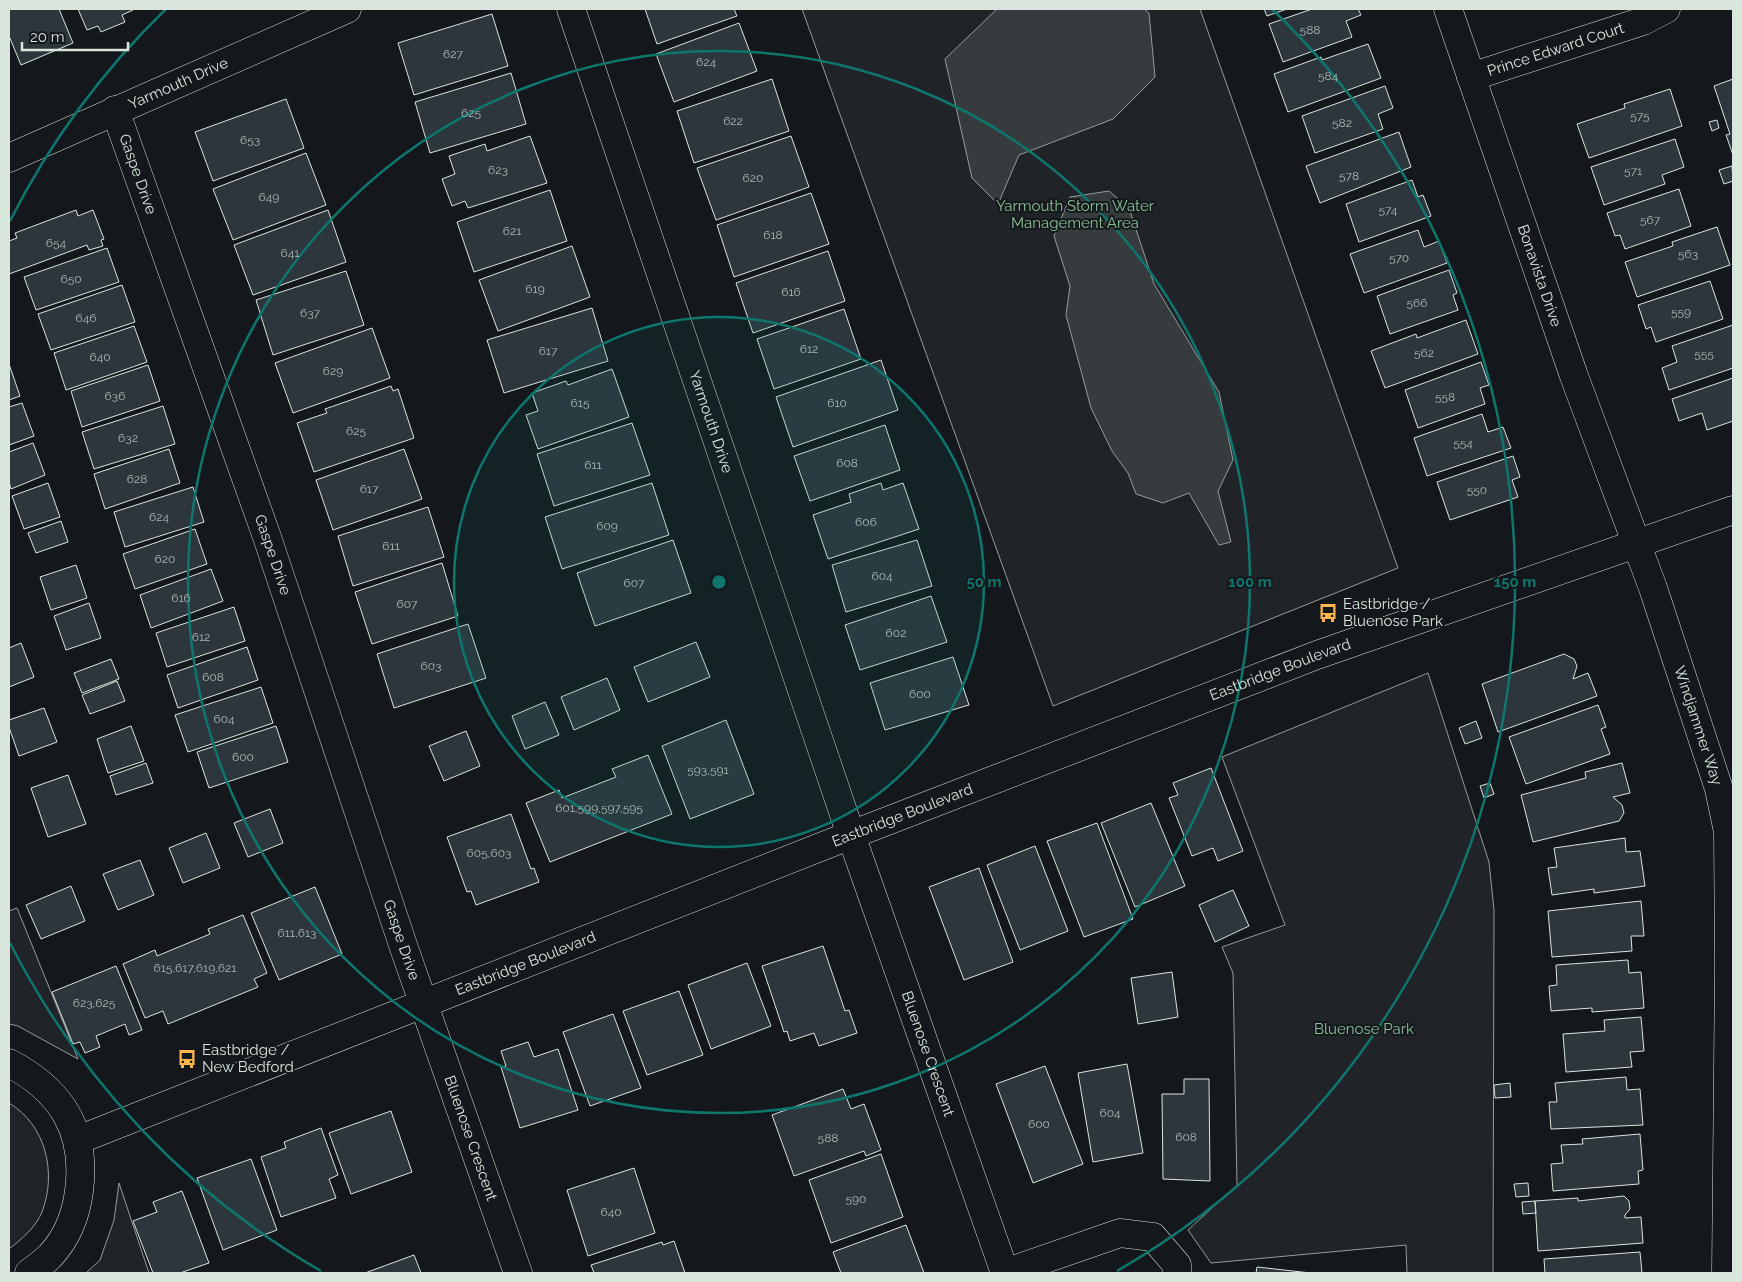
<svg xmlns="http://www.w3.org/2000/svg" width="1742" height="1282" font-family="Raleway,sans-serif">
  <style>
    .green { fill: #202428; stroke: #939e99 }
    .water { fill: #363b3e; stroke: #939e99 }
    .building { fill: #2c363c; stroke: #d8e6dc }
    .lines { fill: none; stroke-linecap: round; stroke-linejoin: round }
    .minor-casing { stroke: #d8e6dc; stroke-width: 29 }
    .minor { stroke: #14181c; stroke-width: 28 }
    .ring { fill: none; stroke: #0f766e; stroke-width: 2.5 }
    .labels { text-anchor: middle; stroke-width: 4; stroke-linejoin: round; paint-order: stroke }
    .number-label { font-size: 12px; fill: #adbab4 }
    .street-label { font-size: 15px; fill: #d8e6dc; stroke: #14181c }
    .park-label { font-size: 15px; fill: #8ac095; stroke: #14181c }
    .poi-label { font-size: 15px; fill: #d8e6dc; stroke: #14181c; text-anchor: start }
    .centre { fill: #0f766e; stroke: #14181c; stroke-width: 2.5 }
    .ring-label { font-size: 15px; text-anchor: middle; font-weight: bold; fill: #0f766e; stroke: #14181c; stroke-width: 4; stroke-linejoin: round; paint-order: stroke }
  </style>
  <rect width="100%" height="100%" fill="#14181c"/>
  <path class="green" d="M802,9H1200L1398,568L1053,706Z
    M1428,673L1489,862L1494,910L1493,1273H1407L1406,1245L1211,1263L1188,1230L1237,1185L1233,973L1222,947L1285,925L1222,757Z
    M17,908L78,1059L18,1026L9,1024V911Z
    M9,1103C46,1125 57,1173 42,1212C36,1227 22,1239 9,1249Z
    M119,1183L149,1273H86L100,1260L114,1220Z"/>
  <path class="water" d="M997,9H1144L1149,13L1155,77L1113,119L1019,155L998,204L972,178L945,59Z
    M1109,191L1129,208L1154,284L1219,392L1233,460L1218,491L1231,542L1219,545L1189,493L1163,503L1136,494L1128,473L1112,451L1091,408L1066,315L1070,286L1054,236L1070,197Z"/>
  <path class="building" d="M9,9H59L73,43L21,65L9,36Z
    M78,9H133V10L122,15L125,22L101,32L98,26L87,30Z
    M645,9H734L737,16L657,44Z
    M1264,9H1287L1267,16Z
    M1312,9H1358L1361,15L1346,21L1352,37L1283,62L1269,24Z
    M492,14L508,66L414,95L398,43Z
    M739,23L757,71L674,102L656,54Z
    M1368,44L1381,78L1288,112L1274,74L1321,57L1322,60Z
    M511,73L526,124L430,153L415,102Z
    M772,79L789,131L694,163L677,111Z
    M1733,79V155L1726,135L1730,134L1714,86Z
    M1385,86L1393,108L1378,114L1383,129L1315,153L1302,116Z
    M1670,89L1682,126L1589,158L1577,124L1625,108L1624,104Z
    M286,99L304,148L213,181L195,132Z
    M1717,120L1719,128L1712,131L1709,122Z
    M1399,132L1411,167L1320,203L1306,166Z
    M530,136L547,183L468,208L465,201L452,206L442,179L455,174L449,156L485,144L487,151Z
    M791,136L809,187L716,220L697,168Z
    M1675,139L1684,167L1662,175L1665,184L1604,205L1591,167Z
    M306,153L326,205L233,240L213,189Z
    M1732,166L1733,181L1724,184L1719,170Z
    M1412,180L1418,197L1423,195L1431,216L1359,242L1346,204Z
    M1679,189L1691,226L1625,249L1620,235L1615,236L1607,213Z
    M550,190L567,241L474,272L457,222Z
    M811,193L829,244L734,277L717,225Z
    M76,210L78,216L93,210L104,239L101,240L103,246L89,250L87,245L9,274V241L17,238L15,233Z
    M328,210L346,262L253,295L234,245Z
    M1717,227L1730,265L1637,297L1625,262L1673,246L1672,242Z
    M1418,230L1424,247L1439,241L1447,263L1364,293L1350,254Z
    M572,246L590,297L498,331L479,280Z
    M107,248L119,282L36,310L24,277Z
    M828,251L845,301L753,333L736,283Z
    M1449,270L1457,293L1453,295L1458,310L1390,334L1377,296Z
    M346,271L364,325L273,355L256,300Z
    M1710,281L1723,319L1656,342L1651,327L1646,329L1638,305Z
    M122,285L135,322L51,350L38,314Z
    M592,308L608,361L504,393L487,340Z
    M844,309L861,359L774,389L757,339Z
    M1466,320L1478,354L1385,388L1371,351L1416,334L1417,338Z
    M1733,325V368L1669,390L1662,368L1677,362L1672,346Z
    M134,326L147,362L66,390L54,353Z
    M372,328L390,378L293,413L275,363Z
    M881,360L898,410L793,447L776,397Z
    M1481,362L1489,385L1480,388L1485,404L1418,428L1405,390Z
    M9,364L20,396L9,400Z
    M148,365L160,401L82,427L71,391Z
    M612,369L629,417L538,449L526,415L538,411L532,393L566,381L568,385Z
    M1733,378V421L1707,430L1702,413L1679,421L1672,399Z
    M391,386L393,391L398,389L414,438L314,472L297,423L327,413L325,409Z
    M22,403L34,436L9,445V407Z
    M163,406L175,444L94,469L82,432Z
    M1482,414L1488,432L1503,427L1511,448L1427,476L1414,438Z
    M632,423L650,475L554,506L537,454Z
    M885,425L900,470L810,501L794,456Z
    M33,443L45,475L11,489L9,482V452Z
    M169,449L180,483L105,509L94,474Z
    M404,449L422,499L333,530L316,480Z
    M1513,456L1520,477L1512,480L1518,497L1450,520L1437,482Z
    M48,483L60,517L24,529L12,496Z
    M652,483L669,535L562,569L545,517Z
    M881,483L883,490L903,483L919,529L828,559L813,515L851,502L849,494Z
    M193,487L204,522L125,547L114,512Z
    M428,507L444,557L353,586L338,536Z
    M61,521L68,542L36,553L28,533Z
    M195,529L207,564L135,589L123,554Z
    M673,540L691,593L595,626L577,573Z
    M917,540L932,586L846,612L832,565Z
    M442,563L458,616L372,644L355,592Z
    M76,565L87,598L51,610L40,577Z
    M211,569L223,601L151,628L140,595Z
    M931,596L947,642L860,670L845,625Z
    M89,603L101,638L66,650L54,616Z
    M234,607L245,641L167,667L156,633Z
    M468,624L486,678L394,708L377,654Z
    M696,642L710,677L648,702L634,667Z
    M21,643L34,677L9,687V648Z
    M247,647L258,680L178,708L167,675Z
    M1564,654L1574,659L1577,666L1573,679L1588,673L1597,696L1498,732L1482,684Z
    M953,657L969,705L885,730L870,683Z
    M111,659L119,679L82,693L74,673Z
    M607,678L620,710L574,730L561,697Z
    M117,681L125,701L90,714L82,695Z
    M261,687L273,723L188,752L175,715Z
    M545,702L559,735L525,749L512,716Z
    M1598,705L1606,727L1601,729L1610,754L1526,784L1509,737Z
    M44,708L57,742L19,756L9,727V720Z
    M726,720L754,794L690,819L662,746Z
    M1476,721L1482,738L1465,744L1459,728Z
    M131,726L144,761L108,773L97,739Z
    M276,726L288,762L209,788L197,752Z
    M466,731L480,766L444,781L429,746Z
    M648,755L672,814L550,862L526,803L559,790L562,798L616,777L612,769Z
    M146,763L153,783L116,795L110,776Z
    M1622,763L1630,793L1613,797L1622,805L1624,813L1619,821L1533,842L1521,795L1586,778L1585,772Z
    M1211,768L1243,851L1218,861L1213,848L1192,856L1169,798L1178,795L1173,783Z
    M68,775L86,824L48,837L31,788Z
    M1490,783L1494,794L1484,798L1480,786Z
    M1151,803L1185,886L1135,907L1101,823Z
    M270,809L283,843L248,857L234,823Z
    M511,814L531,869L534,868L539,882L476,905L471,891L467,892L447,837Z
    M1097,823L1133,919L1084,937L1047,841Z
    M206,833L220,868L183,883L169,848Z
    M1625,838L1626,852L1640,851L1645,886L1594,893V889L1552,895L1548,868L1557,867L1554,848Z
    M1035,846L1068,931L1020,950L987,865Z
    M140,860L154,895L118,910L103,874Z
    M979,868L1013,962L964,980L929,887Z
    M71,886L85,921L41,939L26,905Z
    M315,887L342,954L279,980L251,913Z
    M1233,890L1249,926L1215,942L1199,905Z
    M1641,901L1644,936H1631L1632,951L1552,957L1548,911Z
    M243,915L267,973L254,979L258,987L168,1024L163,1011L145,1018L123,964L155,950L157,956L210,934L208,929Z
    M823,946L845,1011L849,1010L857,1033L819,1046L814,1033L790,1041L787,1031L784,1032L762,966Z
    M1628,960L1629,973L1641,972L1644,1008L1592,1012V1008L1551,1011L1549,986L1557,985L1556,965Z
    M747,963L771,1026L711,1049L688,985Z
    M116,966L142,1030L129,1035L125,1024L96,1036L100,1047L85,1053L80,1042L73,1044L52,992Z
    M1172,972L1178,1017L1138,1024L1131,978Z
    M679,991L703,1055L647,1075L623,1011Z
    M613,1014L641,1088L590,1106L563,1032Z
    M1641,1017L1644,1051L1630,1052L1632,1067L1566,1072L1563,1034L1605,1031L1604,1020Z
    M528,1042L534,1057L558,1049L578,1110L520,1128L501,1067L506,1066L501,1051Z
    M1127,1064L1143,1153L1093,1162L1078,1073Z
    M1045,1066L1083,1164L1033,1183L996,1084Z
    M1626,1077L1627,1090L1640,1089L1643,1125L1551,1129L1549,1102H1557L1555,1083Z
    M1184,1079H1209L1210,1181L1163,1179L1162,1094H1184Z
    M1510,1083L1511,1097L1495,1098L1494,1085Z
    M843,1089L851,1109L864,1104L881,1150L866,1156L864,1151L794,1176L772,1115Z
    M391,1111L412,1172L351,1194L329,1133Z
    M321,1128L338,1175L329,1179L336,1198L281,1217L261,1157L286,1148L284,1142Z
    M1640,1134L1643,1170L1638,1171L1639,1184L1553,1191L1551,1164L1563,1163L1561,1145L1583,1144L1582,1139Z
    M881,1154L903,1217L831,1243L809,1180Z
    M251,1159L277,1230L223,1250L197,1178Z
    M634,1168L655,1233L588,1256L567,1190Z
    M1528,1183L1529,1196L1516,1197L1514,1184Z
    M182,1191L209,1263L180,1273H153L133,1221L157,1212L153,1202Z
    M1624,1196L1629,1201L1630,1209L1625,1215V1218L1641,1217L1643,1243L1538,1251L1535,1201L1578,1198V1201Z
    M1535,1201L1536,1213L1523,1214L1522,1202Z
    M906,1225L924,1273H841L833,1252Z
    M674,1241L685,1273H594L591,1265L662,1242L663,1245Z
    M1640,1252L1642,1273H1545L1544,1259Z
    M414,1255L421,1273H365Z
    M1257,1267L1311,1273H1256Z"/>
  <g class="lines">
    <g class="minor-casing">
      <g id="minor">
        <path id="s1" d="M571,9L851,835L1005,1273"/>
        <path id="s2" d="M1448,9L1574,376L1653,588L1719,789L1728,832L1729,966L1726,1273"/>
        <path id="s3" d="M1471,77L1643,21L1666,9"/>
        <path id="s4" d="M115,110L267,537L404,948L518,1273"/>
        <path id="s5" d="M9,158L347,9"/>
        <path d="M9,1063C61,1090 87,1131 79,1191C76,1215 67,1238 50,1256C44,1262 36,1268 29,1273"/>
        <path id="s6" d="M78,1140L851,835L1317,655L1733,510"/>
        <path d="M1005,1273L1120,1233L1153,1237L1177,1265V1273"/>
      </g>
    </g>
    <use href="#minor" class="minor"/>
  </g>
  <circle cx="719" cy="582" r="265" fill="#0f766e" fill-opacity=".12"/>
  <g class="ring">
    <circle cx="719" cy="582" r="265"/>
    <circle cx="719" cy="582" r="531"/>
    <path d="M321 1271A796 796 0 0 1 10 943M10 221A796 796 0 0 1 166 9M1272 9A796 796 0 0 1 1117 1271"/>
  </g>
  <defs>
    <g id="bus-bare" transform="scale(1.5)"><path d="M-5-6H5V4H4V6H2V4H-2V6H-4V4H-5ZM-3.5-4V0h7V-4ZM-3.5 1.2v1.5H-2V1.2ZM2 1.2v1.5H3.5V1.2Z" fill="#ffb74d" stroke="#14181c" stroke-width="2.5" paint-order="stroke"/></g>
  </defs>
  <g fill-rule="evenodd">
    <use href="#bus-bare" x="1328" y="613"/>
    <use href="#bus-bare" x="187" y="1059"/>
  </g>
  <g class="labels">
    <g class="number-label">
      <text x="1310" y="34">588</text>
      <text x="453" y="58">627</text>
      <text x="706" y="66">624</text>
      <text x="1328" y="80">584</text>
      <text x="471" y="117">625</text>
      <text x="1640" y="120">575</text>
      <text x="733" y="125">622</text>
      <text x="1342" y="127">582</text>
      <text x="250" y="144">653</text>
      <text x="498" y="174">623</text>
      <text x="1633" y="175">571</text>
      <text x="1349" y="180">578</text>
      <text x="753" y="182">620</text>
      <text x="269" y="201">649</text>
      <text x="1388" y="214">574</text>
      <text x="1650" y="224">567</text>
      <text x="512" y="235">621</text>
      <text x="773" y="239">618</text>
      <text x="56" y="247">654</text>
      <text x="290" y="257">641</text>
      <text x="1688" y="258">563</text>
      <text x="1399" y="262">570</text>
      <text x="71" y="283">650</text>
      <text x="535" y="293">619</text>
      <text x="791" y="296">616</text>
      <text x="1417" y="307">566</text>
      <text x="1681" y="316">559</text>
      <text x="310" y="317">637</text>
      <text x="86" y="322">646</text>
      <text x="809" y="353">612</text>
      <text x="548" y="355">617</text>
      <text x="1424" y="357">562</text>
      <text x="1704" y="358">555</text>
      <text x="100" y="361">640</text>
      <text x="333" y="375">629</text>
      <text x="115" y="400">636</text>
      <text x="1445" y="401">558</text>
      <text x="580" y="407">615</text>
      <text x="837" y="407">610</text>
      <text x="356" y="435">625</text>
      <text x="128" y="442">632</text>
      <text x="1463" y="447">554</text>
      <text x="847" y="467">608</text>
      <text x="593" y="469">611</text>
      <text x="137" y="483">628</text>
      <text x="369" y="493">617</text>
      <text x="1477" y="494">550</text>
      <text x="159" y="521">624</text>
      <text x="866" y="526">606</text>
      <text x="607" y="530">609</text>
      <text x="391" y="550">611</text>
      <text x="165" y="563">620</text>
      <text x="882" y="580">604</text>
      <text x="634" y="587">607</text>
      <text x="181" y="602">616</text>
      <text x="407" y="608">607</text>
      <text x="896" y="637">602</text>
      <text x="201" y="641">612</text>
      <text x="431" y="670">603</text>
      <text x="213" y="681">608</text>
      <text x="920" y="698">600</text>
      <text x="224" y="723">604</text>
      <text x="243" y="761">600</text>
      <text x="708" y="774">593,591</text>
      <text x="599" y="812">601,599,597,595</text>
      <text x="489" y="857">605,603</text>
      <text x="297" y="937">611,613</text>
      <text x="195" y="972">615,617,619,621</text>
      <text x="94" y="1007">623,625</text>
      <text x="1110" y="1117">604</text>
      <text x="1039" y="1128">600</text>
      <text x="1186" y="1141">608</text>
      <text x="828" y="1142">588</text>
      <text x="856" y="1203">590</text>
      <text x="611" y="1216">640</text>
    </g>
    <g class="street-label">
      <text dy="5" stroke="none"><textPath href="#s3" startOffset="89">Prince Edward Court</textPath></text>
      <text dy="5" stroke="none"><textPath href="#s5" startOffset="185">Yarmouth Drive</textPath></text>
      <text dy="5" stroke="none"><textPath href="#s4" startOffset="68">Gaspe Drive</textPath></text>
      <text dy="5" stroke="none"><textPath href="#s2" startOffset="282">Bonavista Drive</textPath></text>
      <text dy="5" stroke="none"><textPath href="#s1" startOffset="436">Yarmouth Drive</textPath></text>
      <text dy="5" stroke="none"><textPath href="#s4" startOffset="472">Gaspe Drive</textPath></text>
      <text dy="5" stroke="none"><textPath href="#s6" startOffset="1291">Eastbridge Boulevard</textPath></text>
      <text dy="5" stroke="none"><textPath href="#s2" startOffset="759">Windjammer Way</textPath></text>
      <text dy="5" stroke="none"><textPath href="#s6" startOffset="886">Eastbridge Boulevard</textPath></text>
      <text dy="5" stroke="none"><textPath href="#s4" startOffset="878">Gaspe Drive</textPath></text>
      <text dy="5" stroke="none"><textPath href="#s6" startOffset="481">Eastbridge Boulevard</textPath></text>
      <text dy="5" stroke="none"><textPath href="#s1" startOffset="1104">Bluenose Crescent</textPath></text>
      <text dy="5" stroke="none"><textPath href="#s4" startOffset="1088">Bluenose Crescent</textPath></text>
    </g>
    <g class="park-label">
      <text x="1075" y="211">Yarmouth Storm Water<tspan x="1075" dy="17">Management Area</tspan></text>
      <text x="1364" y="1034">Bluenose Park</text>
    </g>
    <g class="poi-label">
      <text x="1343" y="609">Eastbridge /<tspan x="1343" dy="17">Bluenose Park</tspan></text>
      <text x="202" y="1055">Eastbridge /<tspan x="202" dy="17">New Bedford</tspan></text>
    </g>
  </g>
  <circle cx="719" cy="582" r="8" class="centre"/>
  <g class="ring-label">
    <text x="984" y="587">50 m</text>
    <text x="1250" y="587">100 m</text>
    <text x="1515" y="587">150 m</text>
  </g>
  <rect width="1742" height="1282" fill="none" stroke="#d8e6dc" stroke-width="20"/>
  <path d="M22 42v8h106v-8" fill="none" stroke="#d8e6dc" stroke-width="2.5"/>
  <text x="30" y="42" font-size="15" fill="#d8e6dc" stroke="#14181c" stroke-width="4" paint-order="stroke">20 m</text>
</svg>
